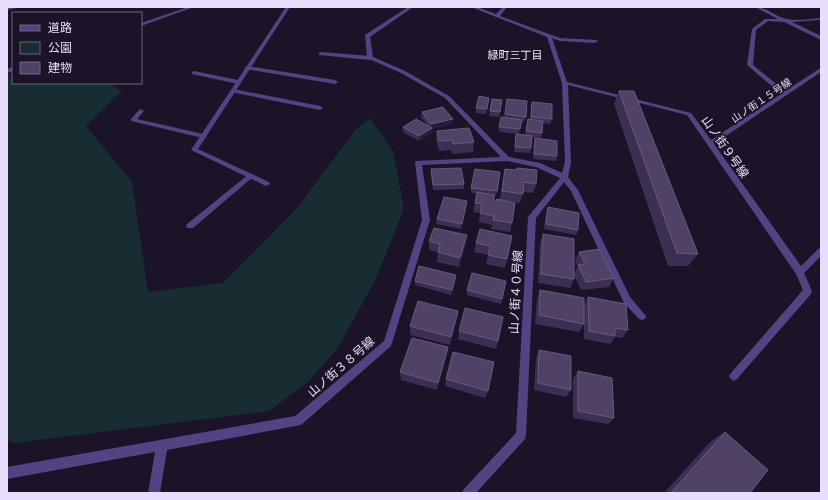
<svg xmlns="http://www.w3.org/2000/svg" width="828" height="500" font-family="Overpass,'Noto Sans JP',sans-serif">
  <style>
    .green { fill: #172d31 }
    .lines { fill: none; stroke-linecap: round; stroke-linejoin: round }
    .lane { fill: #524482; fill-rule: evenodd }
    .street { fill: #524482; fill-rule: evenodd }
    .wall { fill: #3d2f54 }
    .shaded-wall { fill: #281c3b }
    .building { fill: #4f4266; stroke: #675a7d }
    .labels { text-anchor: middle; stroke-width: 3.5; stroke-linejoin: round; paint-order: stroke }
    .far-street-label { font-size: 10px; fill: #e7defb; stroke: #1b1328 }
    .far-neighbourhood-label { font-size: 11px; fill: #fbe0ec; stroke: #1b1328 }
    .street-label { font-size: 12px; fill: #e7defb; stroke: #1b1328 }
  </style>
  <rect width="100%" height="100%" fill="#1b1328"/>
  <path class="green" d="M13,73V83H111L121,92L86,126L132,182L148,292L223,283L298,207L355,130L370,118L393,151L404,209L376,279L337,349L308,382L269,411L14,443L7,440L8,315H7V75Z"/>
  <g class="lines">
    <path class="lane" d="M188,7H194L141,26V23Z
      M321,52L370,56L373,58L370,60L319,55V53Z
      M247,66L335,80L338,82L335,84L245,69L244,68Z
      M13,67V71L7,73V69Z
      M194,71L238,80L241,82L238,84L192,74V72Z
      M233,89L320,106L323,108L320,110L231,92L230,91Z
      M141,109L144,111L137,119L203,134L206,136L203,138L131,121V119L139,110Z
      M249,174H253L254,176L193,228H187L186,226L187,224Z"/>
    <path class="street" d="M17,7V8L7,10V8Z
      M286,7H290L198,149L269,182L270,184L266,186L191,150Z
      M408,7H413L370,37L373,57L405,71L449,96L509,157L540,163L562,173L565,162L562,83L547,37L471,7H477L496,14L503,7H507L500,16L560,38L597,40L598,41L595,43L560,41L552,38L567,82L691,113L711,140L781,94L747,65L752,29L765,19H778L755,7C767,7 775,17 787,19C797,21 810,19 821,18V20L792,22L821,36V40L784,22L768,21L756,30L753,65L785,91L819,69L821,68V72L714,144L801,266L818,249L821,248V256L804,273L812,291L811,294L737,379L734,381L731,379L729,376L731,373L803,290L796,274L687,115L568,85L571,162L568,177L578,190L630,297L646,316L645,319L642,320L639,319L624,303L571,191L564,182L536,218L526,435L525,439L476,493H462L464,489L516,433L528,217L560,178L536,167L507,161L422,165L430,220L391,346L301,425L167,450L160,493H148L155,452L7,479V467L295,416L384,341L422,220L415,163L416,161L501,157L445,98L401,73L367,58L365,35Z"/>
  </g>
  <path class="wall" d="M619,91L698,254L688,266H668L614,104Z
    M489,98L486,114L476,113V108Z
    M492,99L502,100L499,117L489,116Z
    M507,99L526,117L524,121H521L519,134L499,132L501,117H504Z
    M532,102L552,119L550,124L543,123L542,133L541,138L532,137L531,148L530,153L514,152L516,134L525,136L528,119H530L531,106Z
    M422,112L453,119L452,124L432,129V133L419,141L403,132V127L427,125L421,117Z
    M437,131L474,142L473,152L452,154L451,150L439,151L436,140Z
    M535,138L557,156L556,161L533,159L534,143Z
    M517,168L536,184L533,193L523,192L520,203L506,201L512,223L510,232L491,229L492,225L479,222L480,213L473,212L477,194L471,193V188L497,191L496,196H494V201H496L500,200L503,178L505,169L516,170Z
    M431,169L464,184V189L433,190L431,174Z
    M467,201L461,229L436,224L437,219Z
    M548,207L578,230L576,235L544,229L546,212Z
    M480,229L507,259L505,268L486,264L488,255L474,252L476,243Z
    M543,234L574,274L578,266L575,261L579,252L614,278L609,287L581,290L574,275V279L570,288L538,283L540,243Z
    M429,241L466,244L459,267L437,262L438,252L429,250Z
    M456,280L451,295L415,285V281Z
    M506,281L501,304L467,295V290Z
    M540,290L584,306L588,297L628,330L622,338L615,337L610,344L584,339V324L579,332L535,324L537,299Z
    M458,311L457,319L450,345L410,335V326Z
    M459,331L498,341L496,349L458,339Z
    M448,347L447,355L437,390L401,380L400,372Z
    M539,350L571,390L566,397L534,390L536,358Z
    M578,371L614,418L608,424L573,418V379Z
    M446,379L488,391L485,398L445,386Z
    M725,432L750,493H664L711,441Z"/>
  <path class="shaded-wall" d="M453,119L452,124L432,129V133L419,141V136L430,129L431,124Z
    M467,235L466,244L459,267L460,258Z
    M456,275V280L451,295L452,290Z
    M458,311L457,319L450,345L451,337Z
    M448,347L447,355L437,390L438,383Z"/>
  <path class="building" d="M619,91H634L698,254L677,253Z
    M479,96L489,98L487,109L476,108Z
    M492,99L502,100L500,112L490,111Z
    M507,99L527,101L526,117L505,114Z
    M532,102L552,104V119L531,117Z
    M443,107L453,119L431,124L422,112Z
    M501,117L522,120L520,129L499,127Z
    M416,119L432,128L419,136L403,127Z
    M528,119L543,121L542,133L526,131Z
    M469,128L474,142L453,144L452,140L439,141L437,131Z
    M516,134L532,136L531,148L515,147Z
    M535,138L557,141V156L534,154Z
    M461,168L464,184L433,185L431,169Z
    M517,168L537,170L536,184L524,182L523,194L502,191L505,169L516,170Z
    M475,169L500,172L497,191L471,188Z
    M477,192L494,195V201H496L497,199L515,203L512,223L493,220L494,216L480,213L482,204L475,203Z
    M444,197L467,201L462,224L437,219Z
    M548,207L579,213L578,230L546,224Z
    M434,228L467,235L460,258L438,252L440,244L429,241Z
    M480,229L512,236L507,259L488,255L490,246L476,243Z
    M543,234L574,239V279L541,274Z
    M599,249L614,278L586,282L578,265L585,264L579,252Z
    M419,266L456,275L452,290L415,281Z
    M472,273L506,281L502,299L467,290Z
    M540,290L584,298V324L539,315Z
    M588,297L626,304L628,330L615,328V336L589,331Z
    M418,301L458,311L451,337L410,326Z
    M465,308L503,317L498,341L459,331Z
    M412,338L448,347L438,383L400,372Z
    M539,350L571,356V390L538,383Z
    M453,352L494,362L488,391L446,379Z
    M578,371L612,378L614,418L578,411Z
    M725,432L768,470L750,493H671Z"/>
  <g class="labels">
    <g class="far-street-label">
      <text transform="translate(761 100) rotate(-34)" y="4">山ノ街１５号線</text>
    </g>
    <g class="far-neighbourhood-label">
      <text x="515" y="59">緑町三丁目</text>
    </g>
    <g class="street-label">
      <text transform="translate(725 147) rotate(55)" y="4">山ノ街９号線</text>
      <text transform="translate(516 292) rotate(-87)" y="4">山ノ街４０号線</text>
      <text transform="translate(341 367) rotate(-41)" y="4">山ノ街３８号線</text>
    </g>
  </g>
  <rect width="828" height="500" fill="none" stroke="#e7defb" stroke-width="16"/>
  <rect x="12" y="12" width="130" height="72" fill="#1b1328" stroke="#6d647c"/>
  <rect x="20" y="25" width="20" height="6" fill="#524482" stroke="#6d647c"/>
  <text x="48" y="32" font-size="12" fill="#e7defb">道路</text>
  <rect x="20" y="42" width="20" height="12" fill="#172d31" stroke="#6d647c"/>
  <text x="48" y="52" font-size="12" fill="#e7defb">公園</text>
  <rect x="20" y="62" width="20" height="12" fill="#4f4266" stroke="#6d647c"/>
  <text x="48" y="72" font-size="12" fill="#e7defb">建物</text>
</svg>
